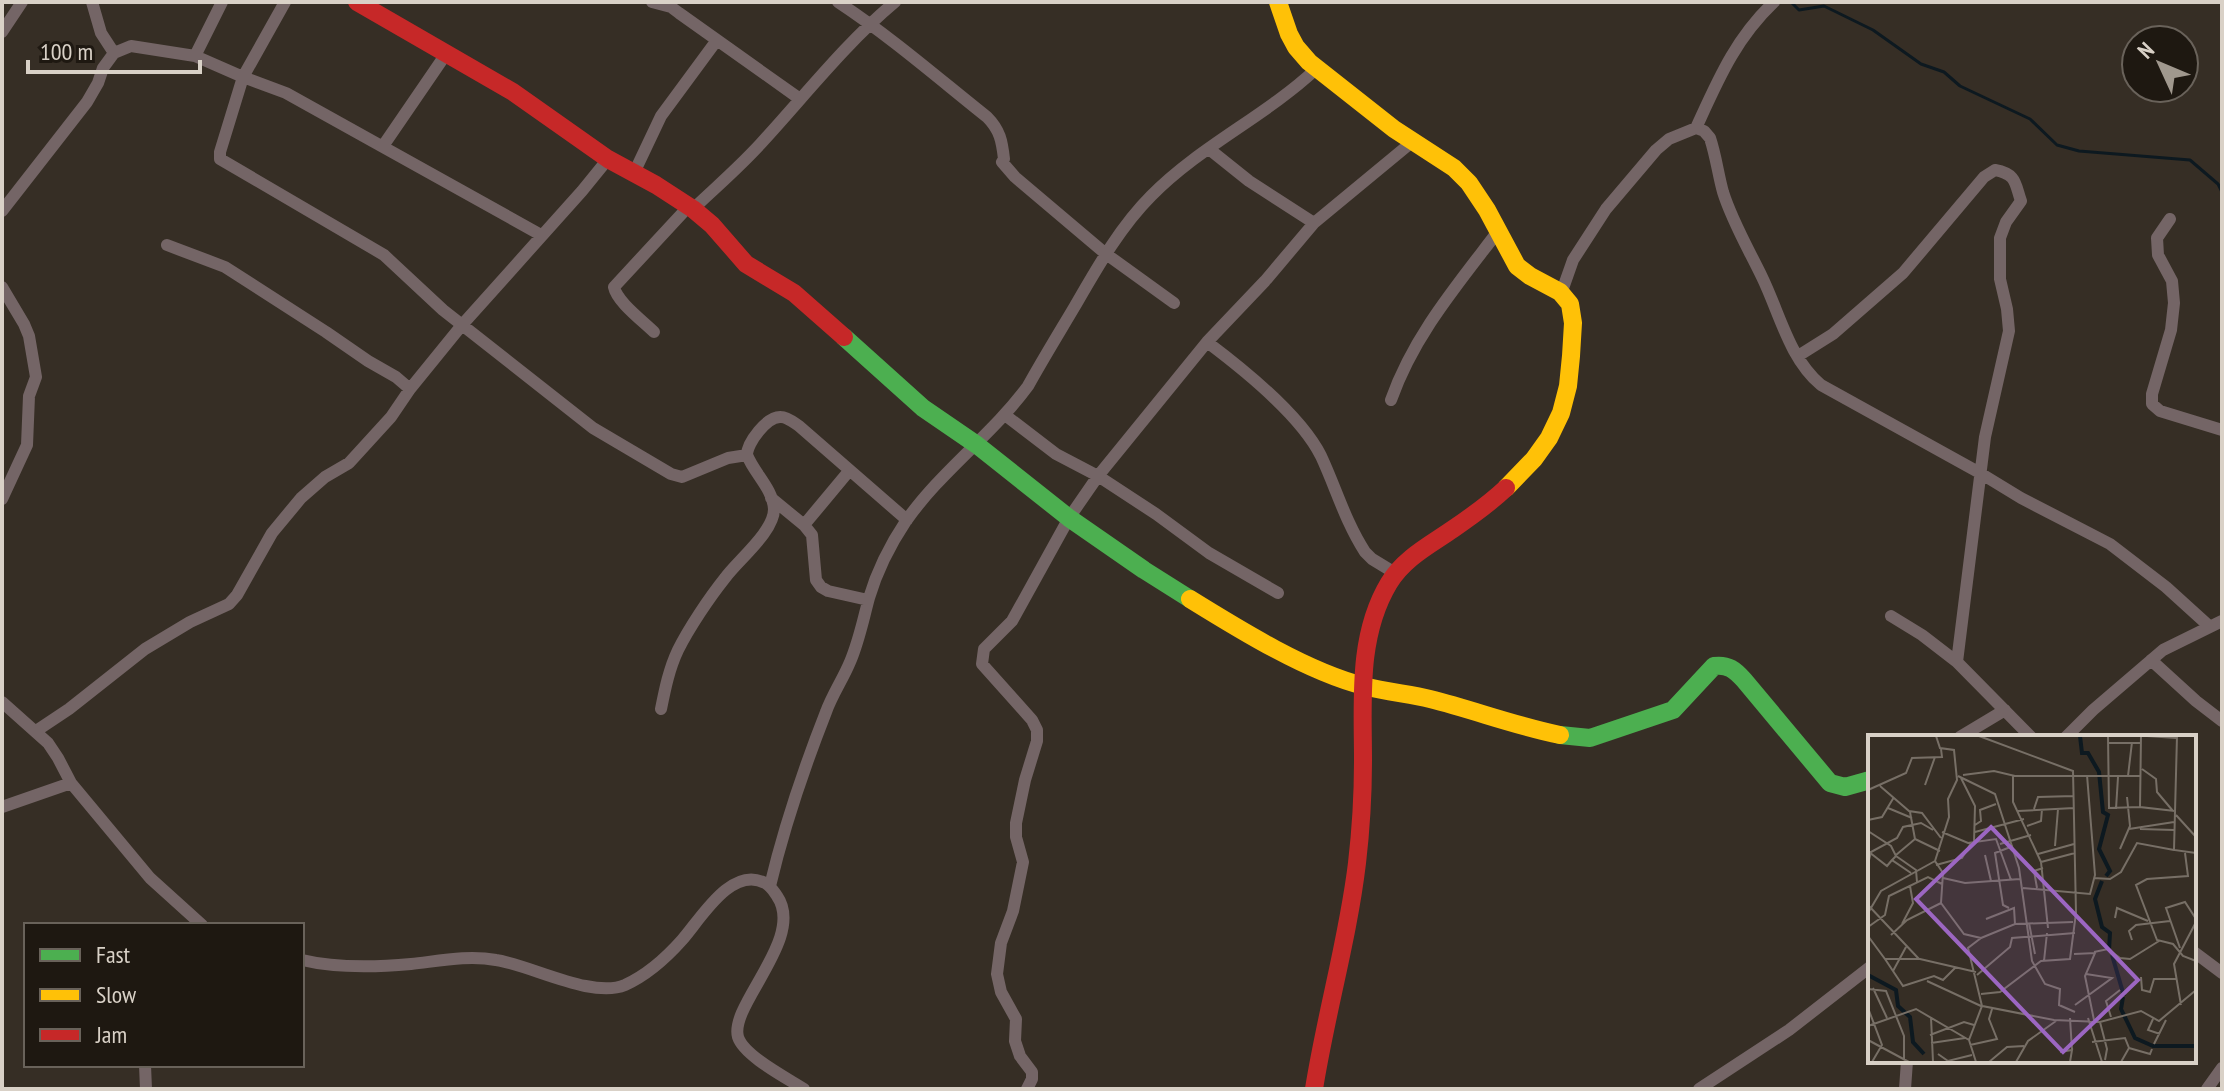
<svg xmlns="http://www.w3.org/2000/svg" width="2224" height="1091" font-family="'PT Sans Narrow',sans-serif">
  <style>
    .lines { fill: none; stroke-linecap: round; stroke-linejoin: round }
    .stream { stroke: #0d1920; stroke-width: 3 }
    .street { stroke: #746566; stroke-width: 12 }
    .fast { stroke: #4caf50; stroke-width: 18 }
    .slow { stroke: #ffc107; stroke-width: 18 }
    .jam { stroke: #c62828; stroke-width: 18 }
    .inset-river { fill: none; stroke: #0d1920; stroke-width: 4 }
    .inset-road { fill: none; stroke: #776f66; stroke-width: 2 }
    .view { fill: #9c66c2; fill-opacity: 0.15; stroke: #9c66c2; stroke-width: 4 }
    .inset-edge { fill: none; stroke: #d9d1c7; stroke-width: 4 }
  </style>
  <rect width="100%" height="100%" fill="#362e25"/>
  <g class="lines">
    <path class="stream" d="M1791,2L1799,10L1824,6L1873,30L1921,64L1944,72L1960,86L2030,119L2057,145L2079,151L2190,160L2218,184L2222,192"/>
    <path class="street" d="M92,2L101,33L114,53
      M285,2L243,77L220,152V159L384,255L443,310L593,428L671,474L682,477L728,458L747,455
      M652,2L671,7L679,13L800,99
      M838,2C891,37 938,78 987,117C1000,130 1002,141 1004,159L1002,162L1015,177L1106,254L1174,303
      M2,32L22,2
      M195,56L222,2
      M1696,128C1718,80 1735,39 1774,2
      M383,146L446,54
      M1209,149L1249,181L1314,223
      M634,173L661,116L717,40
      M693,209C717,186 742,165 764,140C807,93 846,43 895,2
      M2,211L87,102L98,83L103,68L114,53L131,46L195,56L243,77L286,93L541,235
      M2170,219L2157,238L2158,255L2172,281L2174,303L2171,330L2152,394V404L2160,411L2222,430
      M167,245L225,267L326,332L368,361L396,377L410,389
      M2,287L24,324L29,336L36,377L29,396L27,445L2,499
      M1561,294L1573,260L1606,209L1656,150L1669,139L1696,128L1704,131L1710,138C1716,156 1718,174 1723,192C1732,221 1749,250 1762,277C1780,314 1789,358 1821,385L1980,473L2021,498L2110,544L2166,587L2209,626
      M654,332C643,321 617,302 614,287L689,206
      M1207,342C1243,369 1301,416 1321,456C1336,488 1345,521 1365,552L1372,559L1395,573
      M1798,356L1833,334L1903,273L1984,177L1995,170C2017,174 2015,184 2021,201L2006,222L2000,238V279L2007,309L2009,331L1985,437L1957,662
      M1391,400C1414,335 1458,284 1499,230
      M1005,415L1056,454L1098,476L1156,514L1209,553L1278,593
      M771,498L804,525L812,535L816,580L821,587L828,591L868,600
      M804,525L849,471
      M1891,616L1922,635L1957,662L2031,737
      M2151,660L2196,701L2222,721
      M2,702L48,743L58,758L71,783L150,878L202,925
      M661,709C665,689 669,669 678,650C689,628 709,598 725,578C738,560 774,532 774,509C773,489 754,473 747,455C747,443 767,416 781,417C787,417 793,422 799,426L907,520
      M36,731L69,709L145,649L190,622L229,604L237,595L272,533L301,498L325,477L349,463L391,417L410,389L462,325L582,191L608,159
      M1960,737L2005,710
      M2066,737L2093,710L2163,650L2222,621
      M2,807L71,783
      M770,886C784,827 804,768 826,712C832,695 843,679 850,662C859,641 863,620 869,598C877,571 890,545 906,521C941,471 992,435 1028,386C1043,359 1059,333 1075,306C1097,268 1120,227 1151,196C1200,146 1266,116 1316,69
      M2194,952L2222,973
      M302,960C335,968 378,967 411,964C439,961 468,955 496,960C531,965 592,999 625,985C647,975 666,958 682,940C700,920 731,865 765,883C771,886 774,892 777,896C806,938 729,1005 738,1037C744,1056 787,1078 804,1089
      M145,1065L146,1089
      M1027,1089L1032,1079V1072L1020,1056L1015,1041L1016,1019L1001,992L997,974L1001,943L1013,911L1023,862L1016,837V823L1025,780L1037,741V730L1032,720L982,664L984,649L1012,621L1069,518L1098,476L1207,342L1265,281L1314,223L1412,142
      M1699,1089L1789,1030L1870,967
      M1905,1089L1907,1061
      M2207,1089L2222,1068"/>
    <path class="fast" d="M844,337L923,408L977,445L1069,518L1144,570L1190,599
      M1560,735L1590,738L1673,710L1714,666C1728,664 1735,670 1744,680L1830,783L1845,787L1870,780"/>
    <path class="slow" d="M1278,2L1289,34L1296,47L1309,62L1394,129L1454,168L1469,183L1487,210L1517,266L1530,276L1560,292L1570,304L1573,323L1571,356L1568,386L1561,413L1549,438L1534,459L1506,488
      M1190,599C1240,630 1308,672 1364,686C1386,692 1409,694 1430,699C1474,710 1516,726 1560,735"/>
    <path class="jam" d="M357,2L513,92L608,159L656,185L693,209L712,225L746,264L794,293L844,337
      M1314,1089C1326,1013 1348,939 1357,863C1361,829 1363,795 1363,760C1363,701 1357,636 1389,583C1404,558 1430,545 1453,529C1472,516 1490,503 1506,488"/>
  </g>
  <g transform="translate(1868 735)">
    <rect width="328" height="328" fill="#362e25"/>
    <path class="inset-river" d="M212,1L214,18H220L231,37L235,77L240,80L231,114L242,136L238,141M234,146L227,164L234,192L242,198L241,215M244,220L256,261M0,240L28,255L30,271L42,282L45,307L56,319M255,262L253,274L267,303L285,311H328"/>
    <path class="inset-road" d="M68,1L72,13L86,15L89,45L80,64L81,82L67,126L75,138L73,168L96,199L113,203L100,213L114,271M111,1L205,36L208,178L202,224L173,226L132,257L113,259M240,1L241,73L272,72M273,1L272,72L307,76M279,1L308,3M309,1L306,115L328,118M240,8H273M274,34L288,44L289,57L305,76M95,40L126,36L147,41H273M90,41L127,59L151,133L164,226L177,249L192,254L191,270L207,277M145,41V67L173,127L180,193M260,41L264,7M93,43L107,71L106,107M57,50L67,22M12,51L41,76L54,78L73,103M0,55L38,38L44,23L74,22L73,14M20,73L44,83M166,74L170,62L206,61M248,74L250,42M150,76L206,73M42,77L47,104L72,116M308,80L328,102M0,85L14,82L26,62M107,90L113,86L112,75L128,69M159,91L173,86L174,74M261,94L306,87M272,94L306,95M0,96L23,111L28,121L24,125L43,138M74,97L100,108L128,104L143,145M107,97L156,84M132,109L163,100M187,111L190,74M252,114L262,91L259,62M1,117L19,131L24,125M317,118L320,141L279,144L268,150L289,205L305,209L315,221L328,226M170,119L206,109M28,120L47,104M117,120L123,146M28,121L48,135L49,147M173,127L207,118M0,129L3,117L29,103L35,92L53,88L65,95M68,130L94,123L103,108M75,143L97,148L152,144M226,143L242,144L253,137L269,108L306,115M155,153L222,159L227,140L219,40M169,153L166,136L175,133M0,170L51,224M141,173L135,170L127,118L145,111M0,178L13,156L67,126M247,183L249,173L280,186M118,184L146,173L147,189M161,188L167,219M34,189L45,168L42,151M0,192L17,180L21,161L60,142L74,149M23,200L39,185L73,168M0,201L17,224H52L108,237M113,203L147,189L205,187M264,205L261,196L268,190L302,186M312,213L298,173L317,167L328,184M226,217L240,214L252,223L262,224L291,206M206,219L227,218L217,241L226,285M17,224L35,251L66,241L75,245L88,232M176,226L179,198M25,236L38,212M109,240L142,212L144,203L207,198M273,242L274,255L282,257L286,244H309M59,246L113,271M5,253L19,283M0,254L18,256L36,301V324M207,270L244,243L218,239M313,270L306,229L328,187M0,273L14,310L4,327M63,282L65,327M243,282L238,266L252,255M202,283L204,315M220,283L234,327M285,284L280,295L292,299M232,287L239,314L237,325M0,291L48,274L101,305M62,300L96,287L106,290M0,305L41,327M224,307L257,303L261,313L253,327M63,308L97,303M286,309L298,285M102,310L129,304L121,284L124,274M261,313L282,319L284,314M192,317L204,315L202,327M70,319L80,326L104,320M108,327L101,305L114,271L186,285L232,287L273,276L291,286L328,255M121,327L139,312L156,311M148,327L160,306L188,286"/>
    <path class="view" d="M123,92L270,245L195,317L48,164Z"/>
    <rect width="328" height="328" class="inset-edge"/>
  </g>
  <rect width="2224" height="1091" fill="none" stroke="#d9d1c7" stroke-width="8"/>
  <rect x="24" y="923" width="280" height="144" fill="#1e1811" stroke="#69625a" stroke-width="2"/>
  <rect x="40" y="949" width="40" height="12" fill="#4caf50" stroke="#69625a" stroke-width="2"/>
  <text x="96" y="963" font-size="24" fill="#d9d1c7">Fast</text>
  <rect x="40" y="989" width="40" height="12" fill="#ffc107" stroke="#69625a" stroke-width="2"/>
  <text x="96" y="1003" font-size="24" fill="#d9d1c7">Slow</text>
  <rect x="40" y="1029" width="40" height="12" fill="#c62828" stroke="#69625a" stroke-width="2"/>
  <text x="96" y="1043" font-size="24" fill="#d9d1c7">Jam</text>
  <g transform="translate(2160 64) rotate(314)"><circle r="38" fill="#1e1811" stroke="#69625a" stroke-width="2"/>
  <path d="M0-6L14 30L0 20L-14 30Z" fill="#a0988e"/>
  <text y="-12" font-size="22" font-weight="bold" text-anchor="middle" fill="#d9d1c7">N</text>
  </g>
  <path d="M28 60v12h172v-12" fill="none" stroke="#d9d1c7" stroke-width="4"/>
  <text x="40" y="60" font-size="24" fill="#d9d1c7" stroke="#1e1811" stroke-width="6" paint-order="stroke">100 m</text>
</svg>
